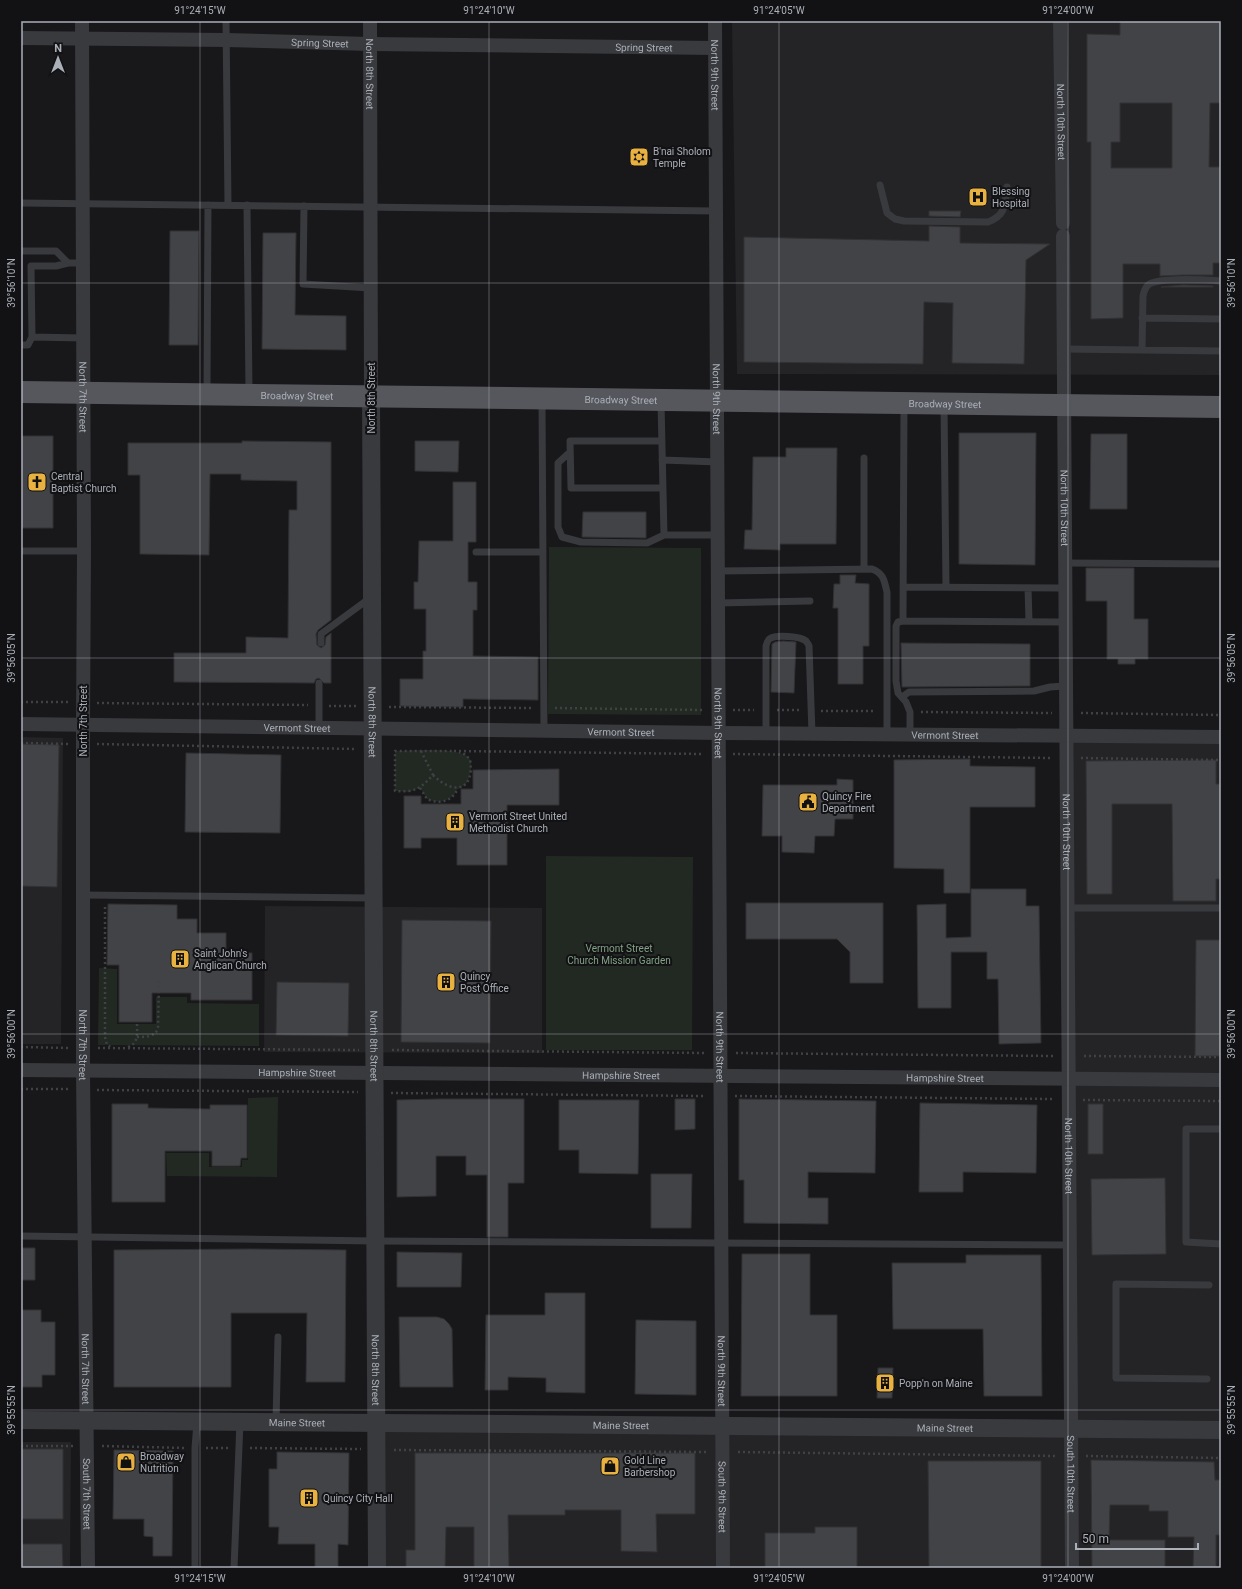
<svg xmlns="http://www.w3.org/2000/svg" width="1242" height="1589" font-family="Roboto,sans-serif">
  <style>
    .built { fill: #242426 }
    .green { fill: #222923 }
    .building { fill: #424346; stroke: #323235; fill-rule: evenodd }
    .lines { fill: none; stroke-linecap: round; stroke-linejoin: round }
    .path { stroke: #3f4145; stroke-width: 2.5; stroke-dasharray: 2 3; stroke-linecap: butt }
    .service { stroke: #393a3e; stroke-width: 7 }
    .minor { stroke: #393a3e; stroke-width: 14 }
    .tertiary { stroke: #393a3e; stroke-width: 18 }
    .primary { stroke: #55575d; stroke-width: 22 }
    .ticks { fill: none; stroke: #aaafb8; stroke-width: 1; stroke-opacity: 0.45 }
    .labels { text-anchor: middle; stroke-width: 4; stroke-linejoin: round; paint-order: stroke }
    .street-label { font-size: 10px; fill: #aaafb8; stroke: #121214 }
    .poi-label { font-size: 10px; fill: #aaafb8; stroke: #121214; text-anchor: start }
    .park-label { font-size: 10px; fill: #82a285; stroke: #121214 }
    .neatline { fill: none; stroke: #aaafb8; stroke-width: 1.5 }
    .ticks-label { font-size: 10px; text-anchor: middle; fill: #aaafb8 }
  </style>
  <rect width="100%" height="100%" fill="#181719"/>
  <path class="built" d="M732,21H1221V375L737,374Z
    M1066,736L1221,737V1568H377L376,1423L1071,1428Z
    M21,737L63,738L61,1044H21Z
    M265,906L542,908V1053L264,1052Z
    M21,1442H71L70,1568H21Z"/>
  <path class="green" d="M549,547L701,548V715L548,714Z
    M395,751C408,751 463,746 470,759C473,765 470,777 467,783L461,788H458C453,801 440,805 427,799L420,788L409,792L395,791Z
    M546,856L693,857L692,1050H546Z
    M99,968L117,969V1024H156V997H187V1003L259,1004V1046L98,1045Z
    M278,1097L277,1177L167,1176L166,1153H209V1167H242V1160H248V1098Z"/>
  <path class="building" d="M1120,21H1221V103H1210L1209,167H1221V263H1213V275H1183L1160,276V264H1123V318L1091,319V142H1087V34L1120,35ZM1120,103H1172V168H1111V142H1120Z
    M929,211H961L960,217L929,216Z
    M929,226L960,227V243L1050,244L1026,260L1024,364L952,363L953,303L924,302L923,364L744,362V237L929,241Z
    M170,231H199L198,345H169Z
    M263,233H296L295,315L346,316V350L262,349Z
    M1183,285L1213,286V287H1161Z
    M959,433H1036L1035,565L959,564Z
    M1091,434H1127V509H1090Z
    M21,436H53V528H21Z
    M242,441L331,442V620L318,630L316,634L317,645L321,648L325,645L326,637L331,633V683H324L319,678L316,679L314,683L174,682V653H246V637L288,638L289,510H297V481L241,480V474H210L209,555L140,554V475H128V443H242Z
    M415,441H459L458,472L415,471Z
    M786,448H837L836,544H780V550L744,549L745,530H752L753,457H786Z
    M453,482H476V542H468V582H477V610H473V656L538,657V700L463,699V707L400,706V679H423V651H426V609H414V582H418L419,541H453Z
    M583,512H646V538L582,537Z
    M1086,568H1134V619H1148V659H1135V664H1118V659H1107V601H1086Z
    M840,575H856L855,583L869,584V646H863V684H838V608H833L834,584H840Z
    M783,641L796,642L794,693L771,692L772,644L775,642Z
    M901,643L1030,644V686L902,687Z
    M21,744L59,745L57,887L21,886Z
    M186,753L281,755L280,833L185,832Z
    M970,759V766L1035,767V807H970V893H944V869L894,868V760Z
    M1216,760V784H1221V879H1216V901H1173L1172,804H1112V894H1087L1086,761Z
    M559,769V805H507V865H457V838H421V848H404V796H421V804H461V789H473V770Z
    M837,779L853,780V819H835L834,836H815L814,853L782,852V836H762L763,785H837Z
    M971,889H1026V906H1039L1041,1043L999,1044L998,979H987V952H951V1008H918L917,905L946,904V938L971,937Z
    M746,903H883V983H850V952L837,939H746Z
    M108,904L177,905V919H197V933H226V953H252V1000H191V993H152V1022H119V965H107Z
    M402,920L491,921L490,1043L401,1042Z
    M1196,940H1221V1056H1195Z
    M277,982L349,983L348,1036L276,1035Z
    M439,1099H524V1183H508V1237H487V1175H466V1156H436V1196L397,1197V1100Z
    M675,1099H695V1129L675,1130Z
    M739,1099L876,1101L875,1173L808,1172V1198H828V1224L744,1223V1180H739Z
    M559,1100H639L638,1174L579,1173V1150H559Z
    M920,1103L1037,1105L1036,1173L963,1172V1192H919Z
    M112,1104H148V1108L210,1109V1105H247V1158H241L240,1166H212V1151H165V1202H112Z
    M1088,1104H1103V1154H1088Z
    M651,1174H692L691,1228H651Z
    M1165,1178L1166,1254L1092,1255L1091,1179Z
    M21,1248H35V1280H21Z
    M251,1249L346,1250L345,1382H306L307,1313H231V1387H114V1250Z
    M397,1252L462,1253L461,1287H397Z
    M742,1254H810V1315H837V1396H741Z
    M966,1255H1041L1042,1396H984L983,1329H893L892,1263H966Z
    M545,1293H585V1393L546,1392V1378L508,1377V1390H485L486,1315H545Z
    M21,1310H41V1322H55V1375H42V1387H21Z
    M399,1317H437L444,1319L449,1324L452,1329L453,1387H400Z
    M636,1320L696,1321V1395L635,1394Z
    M878,1368H893L892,1398H877Z
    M21,1449H63V1519H21Z
    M114,1450L173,1451L172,1556H153V1537L144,1536V1519H113Z
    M277,1452L349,1453L348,1545L338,1544V1568H315V1544H278L279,1527H269V1469H277Z
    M415,1453H695V1514H656L657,1552L621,1551V1510H565V1515H508L509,1568H474V1527H446L445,1568H406V1550H415Z
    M1091,1460L1214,1462L1215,1480H1221V1535H1216V1568H1193L1194,1537H1168V1511H1149V1505H1110L1109,1540H1165V1568H1092Z
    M928,1461H1041V1568H929Z
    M815,1527H857V1568H765V1533H815Z
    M21,1544H62L63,1568H21Z"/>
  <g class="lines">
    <path class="path" d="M21,702H68
      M97,703L308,705
      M329,706H356
      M389,707L532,708
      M555,708L704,710
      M733,710H754
      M777,710H800
      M821,711H876
      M921,712L1052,713
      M1081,713L1221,715
      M21,743L68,744
      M97,744L356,749
      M421,751L433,775C419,790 415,792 395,791V751H454
      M454,751L704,754
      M733,754L1052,758
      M1081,758L1221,760
      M433,775C453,795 475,792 470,759L464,754L459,752
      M420,788L427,799C440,805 453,801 458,788
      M105,907V1037L107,1045L111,1047
      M137,1037C146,1037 154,1037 158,1029L159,980
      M21,1047L69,1048
      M128,1047C139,1043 137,1033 137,1022
      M98,1048L359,1050
      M392,1050L707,1053
      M736,1053L1055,1056
      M1084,1056L1221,1057
      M21,1089H68
      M97,1090L358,1092
      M391,1093L706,1096
      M735,1096L1054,1099
      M1083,1100L1221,1101
      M21,1446H73
      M102,1446L185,1448
      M206,1448H229
      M250,1448L361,1449
      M394,1450L709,1452
      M738,1452L1057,1456
      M1086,1456L1221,1458"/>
    <path class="service" d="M226,21L228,205
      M880,185L887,213L895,219L904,221L988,222C1006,215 1005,205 1007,187
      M21,203L716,211
      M247,205L249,392
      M304,206L303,284L371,288
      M21,251H56L68,263
      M1142,318L1221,319
      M32,337L83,338
      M21,345H28L32,337L31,266H56L68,263H83
      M1064,349L1221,351
      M1142,350L1143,296C1144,291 1145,288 1148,285C1158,277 1207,280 1221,281
      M207,392L208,205
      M542,400L544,731
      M661,402L664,535H718
      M904,405L903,621L1065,622
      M944,405L946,587
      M662,441H570L571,488H663
      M570,452L558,463V527L562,537L581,542L647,543L664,535
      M662,460L718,462
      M21,551H84
      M476,552H543
      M1064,563L1221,564
      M864,569V458
      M718,571L872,569C884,574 884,580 887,592V734
      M903,587L1064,588
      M1028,588L1029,621
      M718,603L810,601
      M903,621L898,622L896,626V681L898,693L906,702L910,712V734
      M321,643V634L370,598
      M902,697L909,692L1034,691L1050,687L1065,686
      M319,728V683
      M766,733V646C767,642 768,639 771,638C777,635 800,636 806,641C806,641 809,645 809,646L812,734
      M83,895L373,898
      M1067,908H1221
      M1221,1129H1186V1242L1221,1244
      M21,1236L375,1241L1069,1245
      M1207,1379L1116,1378V1284L1209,1285
      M276,1421L278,1337
      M195,1568V1448L197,1422
      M234,1568L240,1422"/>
    <g class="minor">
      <path id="s1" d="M82,21L84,551L83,725V1071L88,1568"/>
      <path id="s2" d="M370,21L371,396"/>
      <path id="s3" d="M715,21L723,1568"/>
      <path id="s4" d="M1060,21L1063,223"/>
      <path id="s5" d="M21,38L226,40L370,44L715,48"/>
      <path id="s6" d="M1063,236L1072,1568"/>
      <path id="s7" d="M21,724L719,733L1221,737"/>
      <path id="s8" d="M21,1070L1221,1080"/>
    </g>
    <g class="tertiary">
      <path id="s9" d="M371,396L377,1568"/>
      <path id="s10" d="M21,1420L1221,1430"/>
    </g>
    <path class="primary" id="s11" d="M21,392L1221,407"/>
  </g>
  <path class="ticks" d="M200,21V1568M489,21V1568M779,21V1568M1068,21V1568M21,283H1221M21,658H1221M21,1034H1221M21,1410H1221"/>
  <defs>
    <g id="synagogue-square" transform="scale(1)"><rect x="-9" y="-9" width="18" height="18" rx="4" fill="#e9b140" stroke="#121214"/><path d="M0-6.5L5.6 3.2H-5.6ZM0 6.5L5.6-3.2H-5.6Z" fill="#111"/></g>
    <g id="hospital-square" transform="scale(1)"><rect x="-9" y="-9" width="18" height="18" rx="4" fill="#e9b140" stroke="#121214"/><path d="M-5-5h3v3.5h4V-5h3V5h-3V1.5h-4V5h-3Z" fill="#111"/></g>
    <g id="church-square" transform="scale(1)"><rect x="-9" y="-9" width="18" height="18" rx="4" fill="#e9b140" stroke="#121214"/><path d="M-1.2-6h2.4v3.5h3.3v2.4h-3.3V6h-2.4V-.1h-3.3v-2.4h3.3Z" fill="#111"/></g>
    <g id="civic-square" transform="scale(1)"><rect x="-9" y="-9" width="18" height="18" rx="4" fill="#e9b140" stroke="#121214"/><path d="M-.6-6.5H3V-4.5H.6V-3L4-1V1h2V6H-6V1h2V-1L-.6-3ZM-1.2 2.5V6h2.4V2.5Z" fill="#111"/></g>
    <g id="building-square" transform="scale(1)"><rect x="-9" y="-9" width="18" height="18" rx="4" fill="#e9b140" stroke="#121214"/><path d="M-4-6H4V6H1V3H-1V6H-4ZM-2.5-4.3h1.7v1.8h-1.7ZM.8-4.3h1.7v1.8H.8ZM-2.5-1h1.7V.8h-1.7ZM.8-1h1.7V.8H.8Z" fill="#111"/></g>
    <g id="shop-square" transform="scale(1)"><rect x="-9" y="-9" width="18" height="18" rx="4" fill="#e9b140" stroke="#121214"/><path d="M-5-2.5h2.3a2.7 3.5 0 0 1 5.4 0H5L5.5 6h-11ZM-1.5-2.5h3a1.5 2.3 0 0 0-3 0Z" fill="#111"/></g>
  </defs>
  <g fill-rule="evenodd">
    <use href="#synagogue-square" x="639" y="157"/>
    <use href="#hospital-square" x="978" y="197"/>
    <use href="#church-square" x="37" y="482"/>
    <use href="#civic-square" x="808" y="802"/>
    <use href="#building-square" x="455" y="822"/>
    <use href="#building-square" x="180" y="959"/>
    <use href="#building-square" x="446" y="982"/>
    <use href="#building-square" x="885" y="1383"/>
    <use href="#shop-square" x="126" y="1462"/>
    <use href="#shop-square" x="610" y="1466"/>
    <use href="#building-square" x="309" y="1498"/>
  </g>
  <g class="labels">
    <g class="street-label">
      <text dy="4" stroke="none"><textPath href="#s5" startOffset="299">Spring Street</textPath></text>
      <text dy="4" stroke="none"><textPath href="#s5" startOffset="623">Spring Street</textPath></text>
      <text dy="4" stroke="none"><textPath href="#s2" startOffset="53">North 8th Street</textPath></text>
      <text dy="4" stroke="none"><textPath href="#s3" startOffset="54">North 9th Street</textPath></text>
      <text dy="4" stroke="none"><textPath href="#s4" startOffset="101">North 10th Street</textPath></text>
      <text dy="4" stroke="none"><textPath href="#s11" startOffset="276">Broadway Street</textPath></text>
      <text dy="4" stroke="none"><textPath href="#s1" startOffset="376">North 7th Street</textPath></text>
      <text transform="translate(371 398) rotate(-90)" y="4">North 8th Street</text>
      <text dy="4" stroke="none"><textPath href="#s11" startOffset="600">Broadway Street</textPath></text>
      <text dy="4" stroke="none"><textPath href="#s3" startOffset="378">North 9th Street</textPath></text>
      <text dy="4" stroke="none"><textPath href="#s11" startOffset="924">Broadway Street</textPath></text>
      <text dy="4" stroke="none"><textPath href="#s6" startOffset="272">North 10th Street</textPath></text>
      <text transform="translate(83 721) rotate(-90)" y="4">North 7th Street</text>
      <text dy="4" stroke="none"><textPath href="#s9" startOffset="326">North 8th Street</textPath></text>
      <text dy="4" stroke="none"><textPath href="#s3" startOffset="702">North 9th Street</textPath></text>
      <text dy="4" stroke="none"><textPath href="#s7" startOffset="276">Vermont Street</textPath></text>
      <text dy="4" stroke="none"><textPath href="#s7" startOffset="600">Vermont Street</textPath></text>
      <text dy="4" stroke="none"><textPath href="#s7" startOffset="924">Vermont Street</textPath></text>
      <text dy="4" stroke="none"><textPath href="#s6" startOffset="596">North 10th Street</textPath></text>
      <text dy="4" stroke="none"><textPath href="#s1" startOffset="1024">North 7th Street</textPath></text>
      <text dy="4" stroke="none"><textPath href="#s9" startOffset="650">North 8th Street</textPath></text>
      <text dy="4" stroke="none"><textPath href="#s3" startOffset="1026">North 9th Street</textPath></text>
      <text dy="4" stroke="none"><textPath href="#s8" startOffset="276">Hampshire Street</textPath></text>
      <text dy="4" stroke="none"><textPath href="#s8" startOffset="600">Hampshire Street</textPath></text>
      <text dy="4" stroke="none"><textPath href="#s8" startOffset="924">Hampshire Street</textPath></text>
      <text dy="4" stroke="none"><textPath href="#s6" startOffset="920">North 10th Street</textPath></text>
      <text dy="4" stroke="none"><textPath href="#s1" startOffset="1348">North 7th Street</textPath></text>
      <text dy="4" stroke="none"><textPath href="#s9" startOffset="974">North 8th Street</textPath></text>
      <text dy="4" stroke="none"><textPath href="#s3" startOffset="1350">North 9th Street</textPath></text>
      <text dy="4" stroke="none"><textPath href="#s10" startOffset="276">Maine Street</textPath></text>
      <text dy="4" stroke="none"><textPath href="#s10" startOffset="600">Maine Street</textPath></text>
      <text dy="4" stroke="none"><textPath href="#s10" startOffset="924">Maine Street</textPath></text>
      <text dy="4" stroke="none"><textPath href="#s6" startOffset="1238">South 10th Street</textPath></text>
      <text dy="4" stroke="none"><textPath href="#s1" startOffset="1473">South 7th Street</textPath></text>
      <text dy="4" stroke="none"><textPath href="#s3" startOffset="1476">South 9th Street</textPath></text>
    </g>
    <g class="poi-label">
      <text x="653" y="155">B'nai Sholom<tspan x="653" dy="12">Temple</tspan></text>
      <text x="992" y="195">Blessing<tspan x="992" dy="12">Hospital</tspan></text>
      <text x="51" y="480">Central<tspan x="51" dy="12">Baptist Church</tspan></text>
      <text x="822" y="800">Quincy Fire<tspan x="822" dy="12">Department</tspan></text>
      <text x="469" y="820">Vermont Street United<tspan x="469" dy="12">Methodist Church</tspan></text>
      <text x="194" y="957">Saint John's<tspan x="194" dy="12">Anglican Church</tspan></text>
      <text x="460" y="980">Quincy<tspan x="460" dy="12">Post Office</tspan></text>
      <text x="899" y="1387">Popp'n on Maine</text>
      <text x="140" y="1460">Broadway<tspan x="140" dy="12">Nutrition</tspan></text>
      <text x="624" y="1464">Gold Line<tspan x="624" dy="12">Barbershop</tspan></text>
      <text x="323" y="1502">Quincy City Hall</text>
    </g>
    <g class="park-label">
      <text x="619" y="952">Vermont Street<tspan x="619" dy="12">Church Mission Garden</tspan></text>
    </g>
  </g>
  <rect width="1242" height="1589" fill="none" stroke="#121214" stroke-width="44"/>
  <g transform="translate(58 58)" stroke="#121214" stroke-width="3" paint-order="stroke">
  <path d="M0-3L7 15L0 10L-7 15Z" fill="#aaafb8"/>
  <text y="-6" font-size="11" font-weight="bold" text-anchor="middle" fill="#aaafb8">N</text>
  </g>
  <path d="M1076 1543v6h122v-6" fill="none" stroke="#aaafb8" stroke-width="2"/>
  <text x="1082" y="1543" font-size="12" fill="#aaafb8" stroke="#121214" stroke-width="3" paint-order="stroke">50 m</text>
  <rect x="22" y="22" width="1198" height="1545" class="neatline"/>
  <g class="ticks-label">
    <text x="200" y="14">91°24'15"W</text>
    <text x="489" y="14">91°24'10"W</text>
    <text x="779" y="14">91°24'05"W</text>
    <text x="1068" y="14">91°24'00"W</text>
    <text transform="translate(11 283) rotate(-90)" y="4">39°56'10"N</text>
    <text transform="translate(1231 283) rotate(-90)" y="4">39°56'10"N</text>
    <text transform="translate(11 658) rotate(-90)" y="4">39°56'05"N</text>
    <text transform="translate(1231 658) rotate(-90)" y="4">39°56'05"N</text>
    <text transform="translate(11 1034) rotate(-90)" y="4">39°56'00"N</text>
    <text transform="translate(1231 1034) rotate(-90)" y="4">39°56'00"N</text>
    <text transform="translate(11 1410) rotate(-90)" y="4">39°55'55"N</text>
    <text transform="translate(1231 1410) rotate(-90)" y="4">39°55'55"N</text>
    <text x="200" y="1582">91°24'15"W</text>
    <text x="489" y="1582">91°24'10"W</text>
    <text x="779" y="1582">91°24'05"W</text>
    <text x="1068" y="1582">91°24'00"W</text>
  </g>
</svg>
